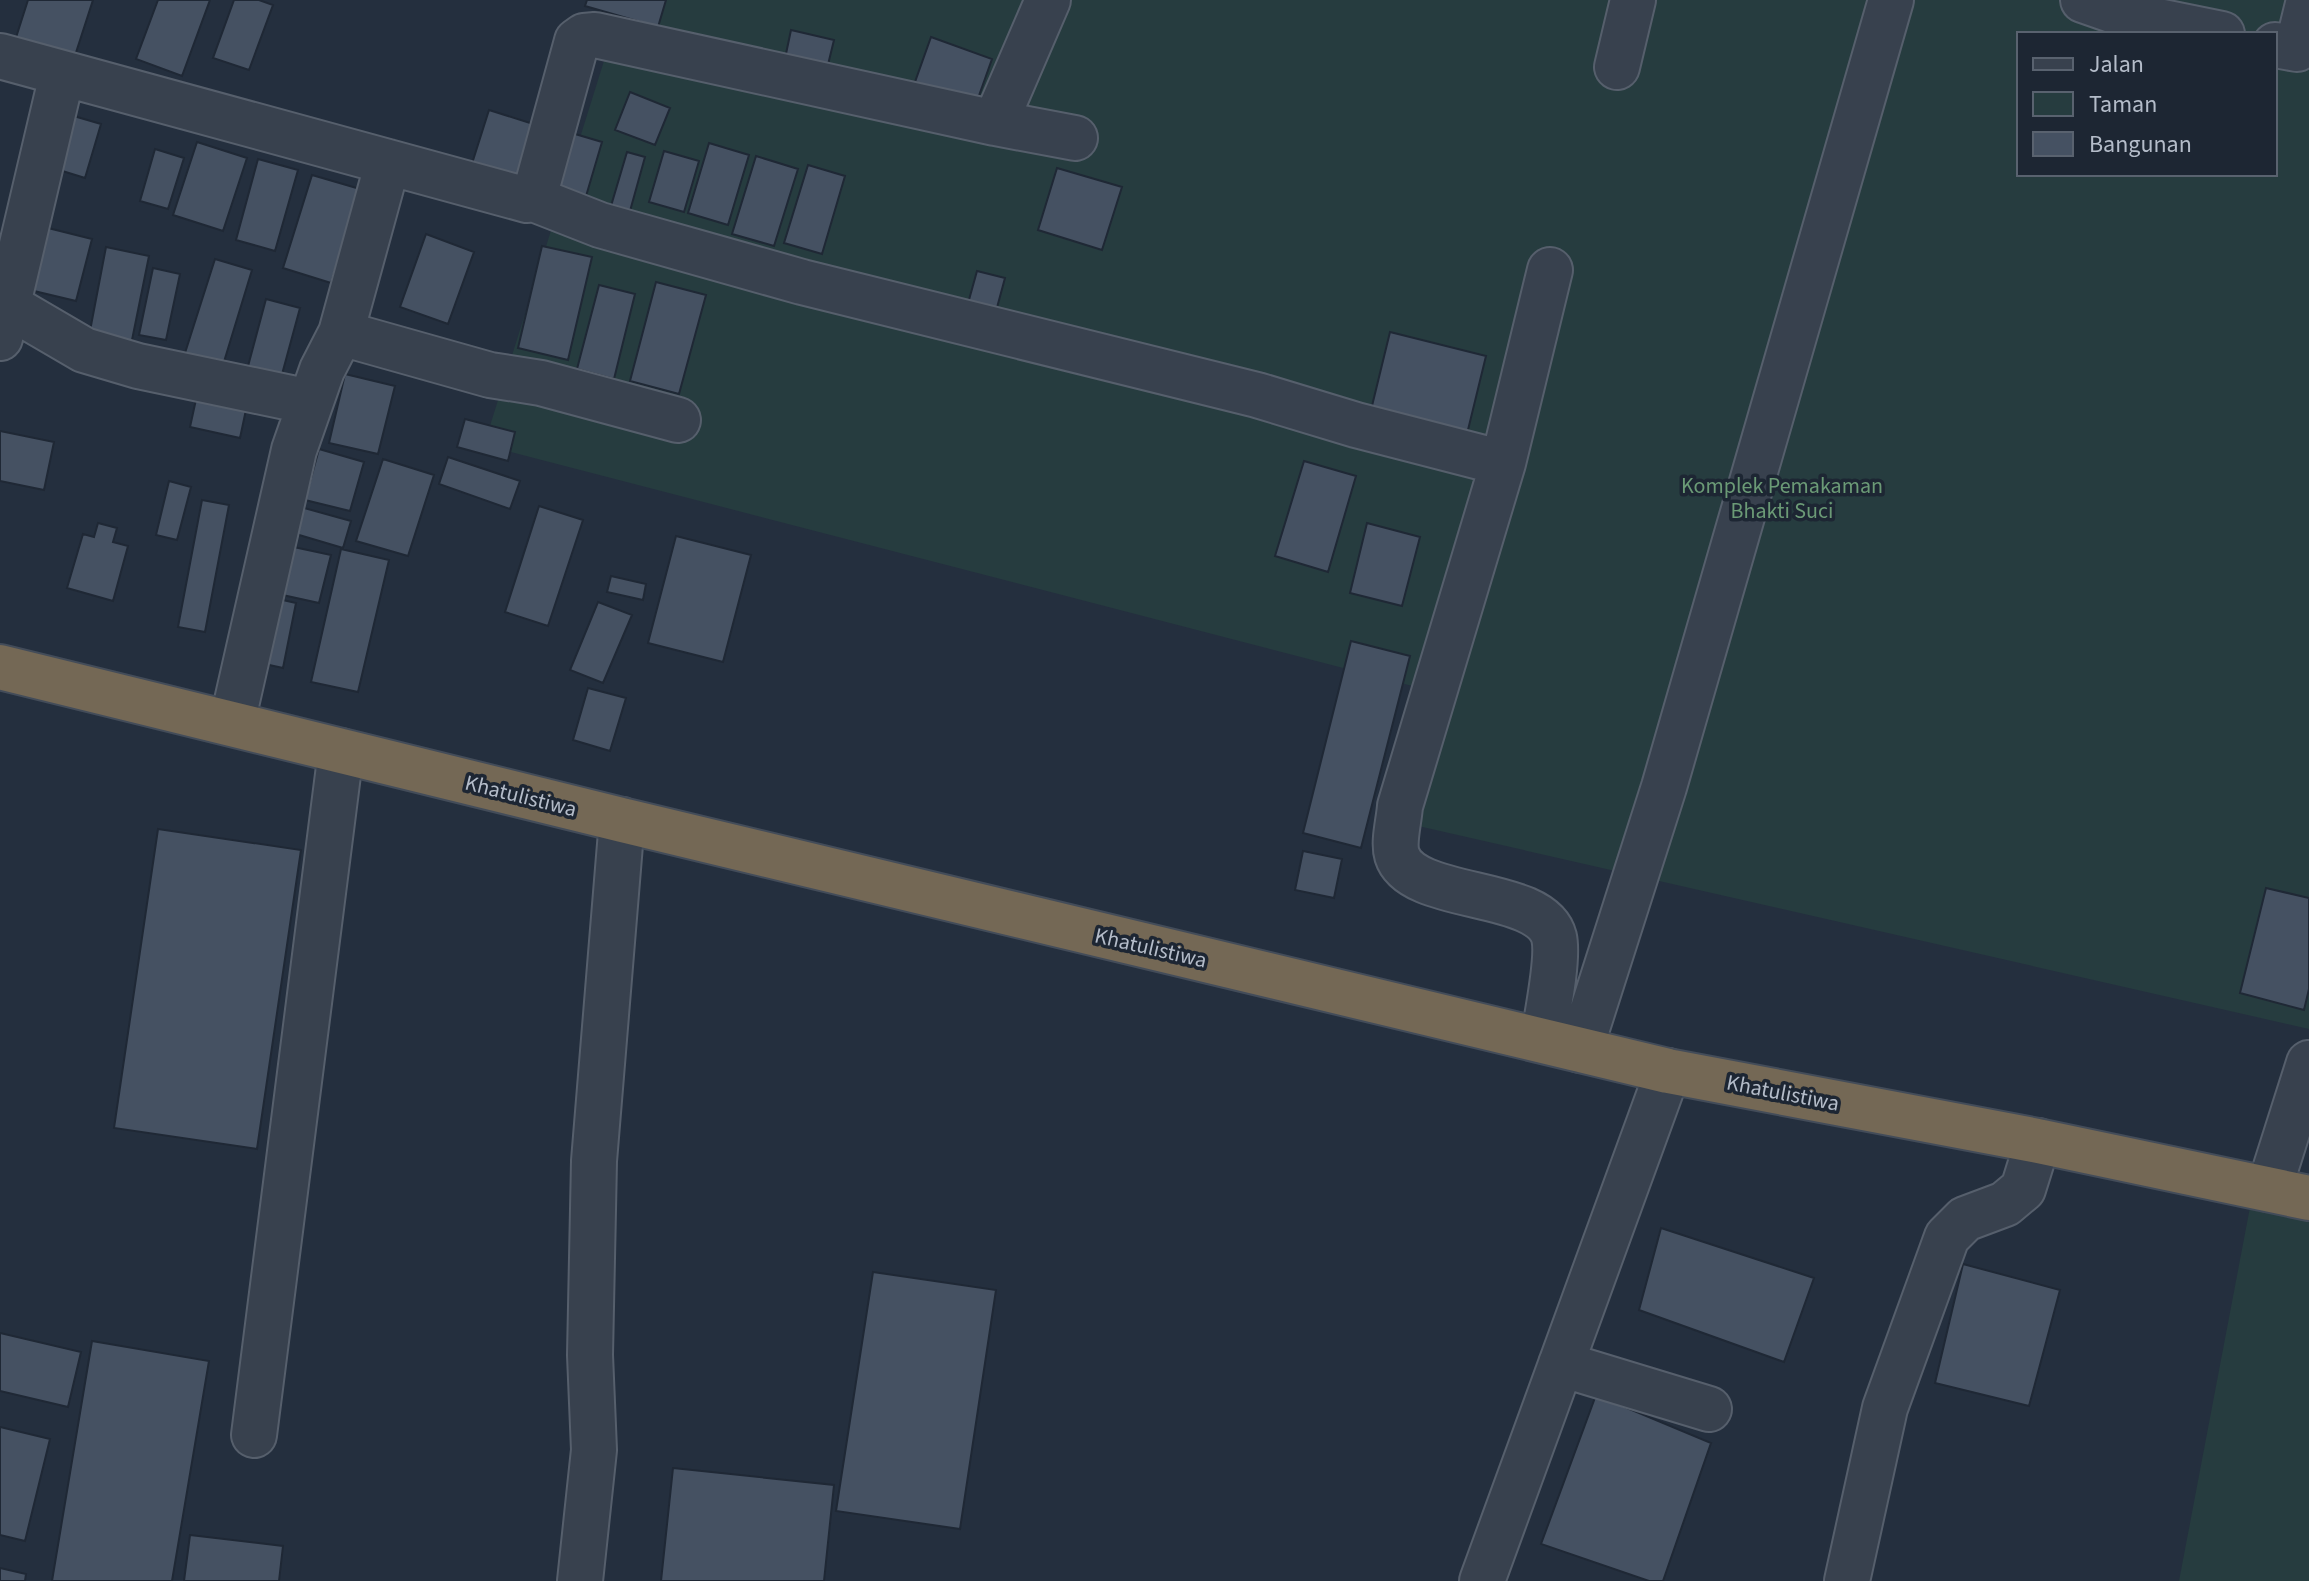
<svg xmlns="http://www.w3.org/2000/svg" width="2309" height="1581" font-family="'Source Sans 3',sans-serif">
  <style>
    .green { fill: #263c3f; fill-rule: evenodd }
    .building { fill: #455162; stroke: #1f2835; stroke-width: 2 }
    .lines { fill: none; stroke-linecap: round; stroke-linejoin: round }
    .minor-casing { stroke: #565f6c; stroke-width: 48 }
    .highway-casing { stroke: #434c59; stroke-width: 48 }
    .minor { stroke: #38414e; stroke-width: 44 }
    .highway { stroke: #746855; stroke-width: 44 }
    .labels { text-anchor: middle; stroke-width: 7; stroke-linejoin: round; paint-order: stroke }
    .park-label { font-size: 22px; fill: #6b9a76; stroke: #1d2633 }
    .street-label { font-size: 22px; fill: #b4bcc9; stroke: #1d2633 }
  </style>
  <rect width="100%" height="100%" fill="#242f3e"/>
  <path class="green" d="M623,0H2309V1029L1383,818L1428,690L484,445ZM2019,34H2275V174H2019Z
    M2251,1202L2309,1215V1581H2179Z"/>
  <path class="building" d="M28,0H93L71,68L12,50Z
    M158,0H210L182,76L136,59Z
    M234,0H259L273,5L249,70L213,58Z
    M587,0H666L658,27L585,6Z
    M791,30L834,40L825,77L783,68Z
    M931,37L992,59L976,104L915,82Z
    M630,92L670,108L655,145L615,130Z
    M489,110L549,129L528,192L469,173Z
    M60,112L101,124L85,178L43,165Z
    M565,131L602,142L584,203L547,191Z
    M197,142L247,158L223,231L173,215Z
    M709,143L749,155L728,225L688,213Z
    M155,149L184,158L168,209L140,201Z
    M664,151L699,161L684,212L649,202Z
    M627,152L645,157L630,211L611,206Z
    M756,156L798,169L774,246L732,234Z
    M258,159L298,170L275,251L236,240Z
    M808,165L845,176L822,254L784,243Z
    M1057,168L1122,187L1102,250L1038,230Z
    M312,175L360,189L331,283L283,268Z
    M28,223L92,239L76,301L13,286Z
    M426,234L474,252L448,324L400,307Z
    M542,246L592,257L568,360L518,348Z
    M106,247L149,256L131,345L89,336Z
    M215,259L252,270L223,365L185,353Z
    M153,268L180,274L166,340L139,335Z
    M977,271L1005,278L995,315L967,307Z
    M656,282L706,295L679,394L630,381Z
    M599,285L635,294L614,379L577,369Z
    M266,299L300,308L281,378L247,370Z
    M1390,332L1486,356L1467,434L1371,410Z
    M345,374L395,386L378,454L329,443Z
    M200,381L250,391L240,438L190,427Z
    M465,419L515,432L508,461L457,447Z
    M0,431L54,442L44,490L0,481Z
    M319,449L364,462L350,511L305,500Z
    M448,457L520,481L510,509L439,484Z
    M383,459L434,475L408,556L356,541Z
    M1304,461L1356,476L1328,572L1275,556Z
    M169,481L191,487L177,540L156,535Z
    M202,500L229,505L205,632L178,627Z
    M297,506L351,521L343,548L289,532Z
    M539,506L583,520L548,626L505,612Z
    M98,523L117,528L113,542L128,546L113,601L67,588L83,534L94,537Z
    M1367,523L1420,537L1402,606L1350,593Z
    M676,536L751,555L723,662L648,643Z
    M289,546L331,555L319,603L278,594Z
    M341,549L389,560L358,692L311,682Z
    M611,576L646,584L643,600L607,592Z
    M274,598L296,603L283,668L260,663Z
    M598,602L632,615L603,683L570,670Z
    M1351,641L1410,656L1361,848L1303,833Z
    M588,688L626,698L610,751L573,740Z
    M158,829L301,850L257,1149L114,1128Z
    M1303,851L1342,859L1334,898L1295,890Z
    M2266,888L2309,898V989L2304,1010L2240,993Z
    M1661,1228L1814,1278L1784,1362L1639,1310Z
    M1963,1264L2060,1290L2029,1406L1935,1383Z
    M873,1272L996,1290L960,1529L836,1511Z
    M0,1333L81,1352L68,1407L0,1391Z
    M92,1341L209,1361L172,1581H52Z
    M1596,1395L1711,1443L1663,1581H1649L1541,1544Z
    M0,1427L50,1439L25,1541L0,1535Z
    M673,1468L834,1485L824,1581H661Z
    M190,1535L283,1546L279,1581H184Z
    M0,1568L26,1574L25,1581H0Z"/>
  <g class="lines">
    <g class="minor-casing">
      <path id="minor" d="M2083,0L2123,14L2222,34
        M2275,45L2297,49L2309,0
        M0,56L527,200L535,194L577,41L584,36L595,35L995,123L1075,138
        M1617,67L1633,0
        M995,123L1048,0
        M531,198L600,225L802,282L1257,395L1356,425L1503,463
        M7,305L84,350L138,366L310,402
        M341,333L388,162
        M0,338L62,75
        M232,723L294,450L322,370L341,333L490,375L541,383L678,420
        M1543,1040C1547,1016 1559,958 1554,937C1541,887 1412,903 1397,855C1393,842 1399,821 1400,806L1503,463L1550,270
        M1580,1050L1664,787L1891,0
        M2269,1189L2309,1063
        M1561,1364L1709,1409
        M254,1435L341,751
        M580,1581L594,1450L590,1355L594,1161L622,820
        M1482,1581L1668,1071
        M1847,1581L1885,1408L1947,1237L1965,1219L2005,1204L2023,1189L2038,1141"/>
    </g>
    <g class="highway-casing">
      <path id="highway" d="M0,667L622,820L1668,1071L2038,1141L2309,1198"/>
    </g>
    <use href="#minor" class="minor"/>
    <use href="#highway" class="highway"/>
  </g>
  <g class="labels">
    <g class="park-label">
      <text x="1782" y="493">Komplek Pemakaman<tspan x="1782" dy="25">Bhakti Suci</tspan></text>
    </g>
    <g class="street-label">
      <text transform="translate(521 795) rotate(14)" y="8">Khatulistiwa</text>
      <text transform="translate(1151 947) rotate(13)" y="8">Khatulistiwa</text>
      <text transform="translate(1783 1092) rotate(11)" y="8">Khatulistiwa</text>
    </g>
  </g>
  <rect x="2017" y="32" width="260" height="144" fill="#1d2633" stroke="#59626f" stroke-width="2"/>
  <rect x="2033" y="58" width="40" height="12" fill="#38414e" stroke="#59626f" stroke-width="2"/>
  <text x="2089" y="72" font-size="24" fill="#b4bcc9">Jalan</text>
  <rect x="2033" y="92" width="40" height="24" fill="#263c3f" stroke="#59626f" stroke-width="2"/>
  <text x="2089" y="112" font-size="24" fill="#b4bcc9">Taman</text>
  <rect x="2033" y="132" width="40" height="24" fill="#455162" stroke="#59626f" stroke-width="2"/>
  <text x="2089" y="152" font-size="24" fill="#b4bcc9">Bangunan</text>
</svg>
